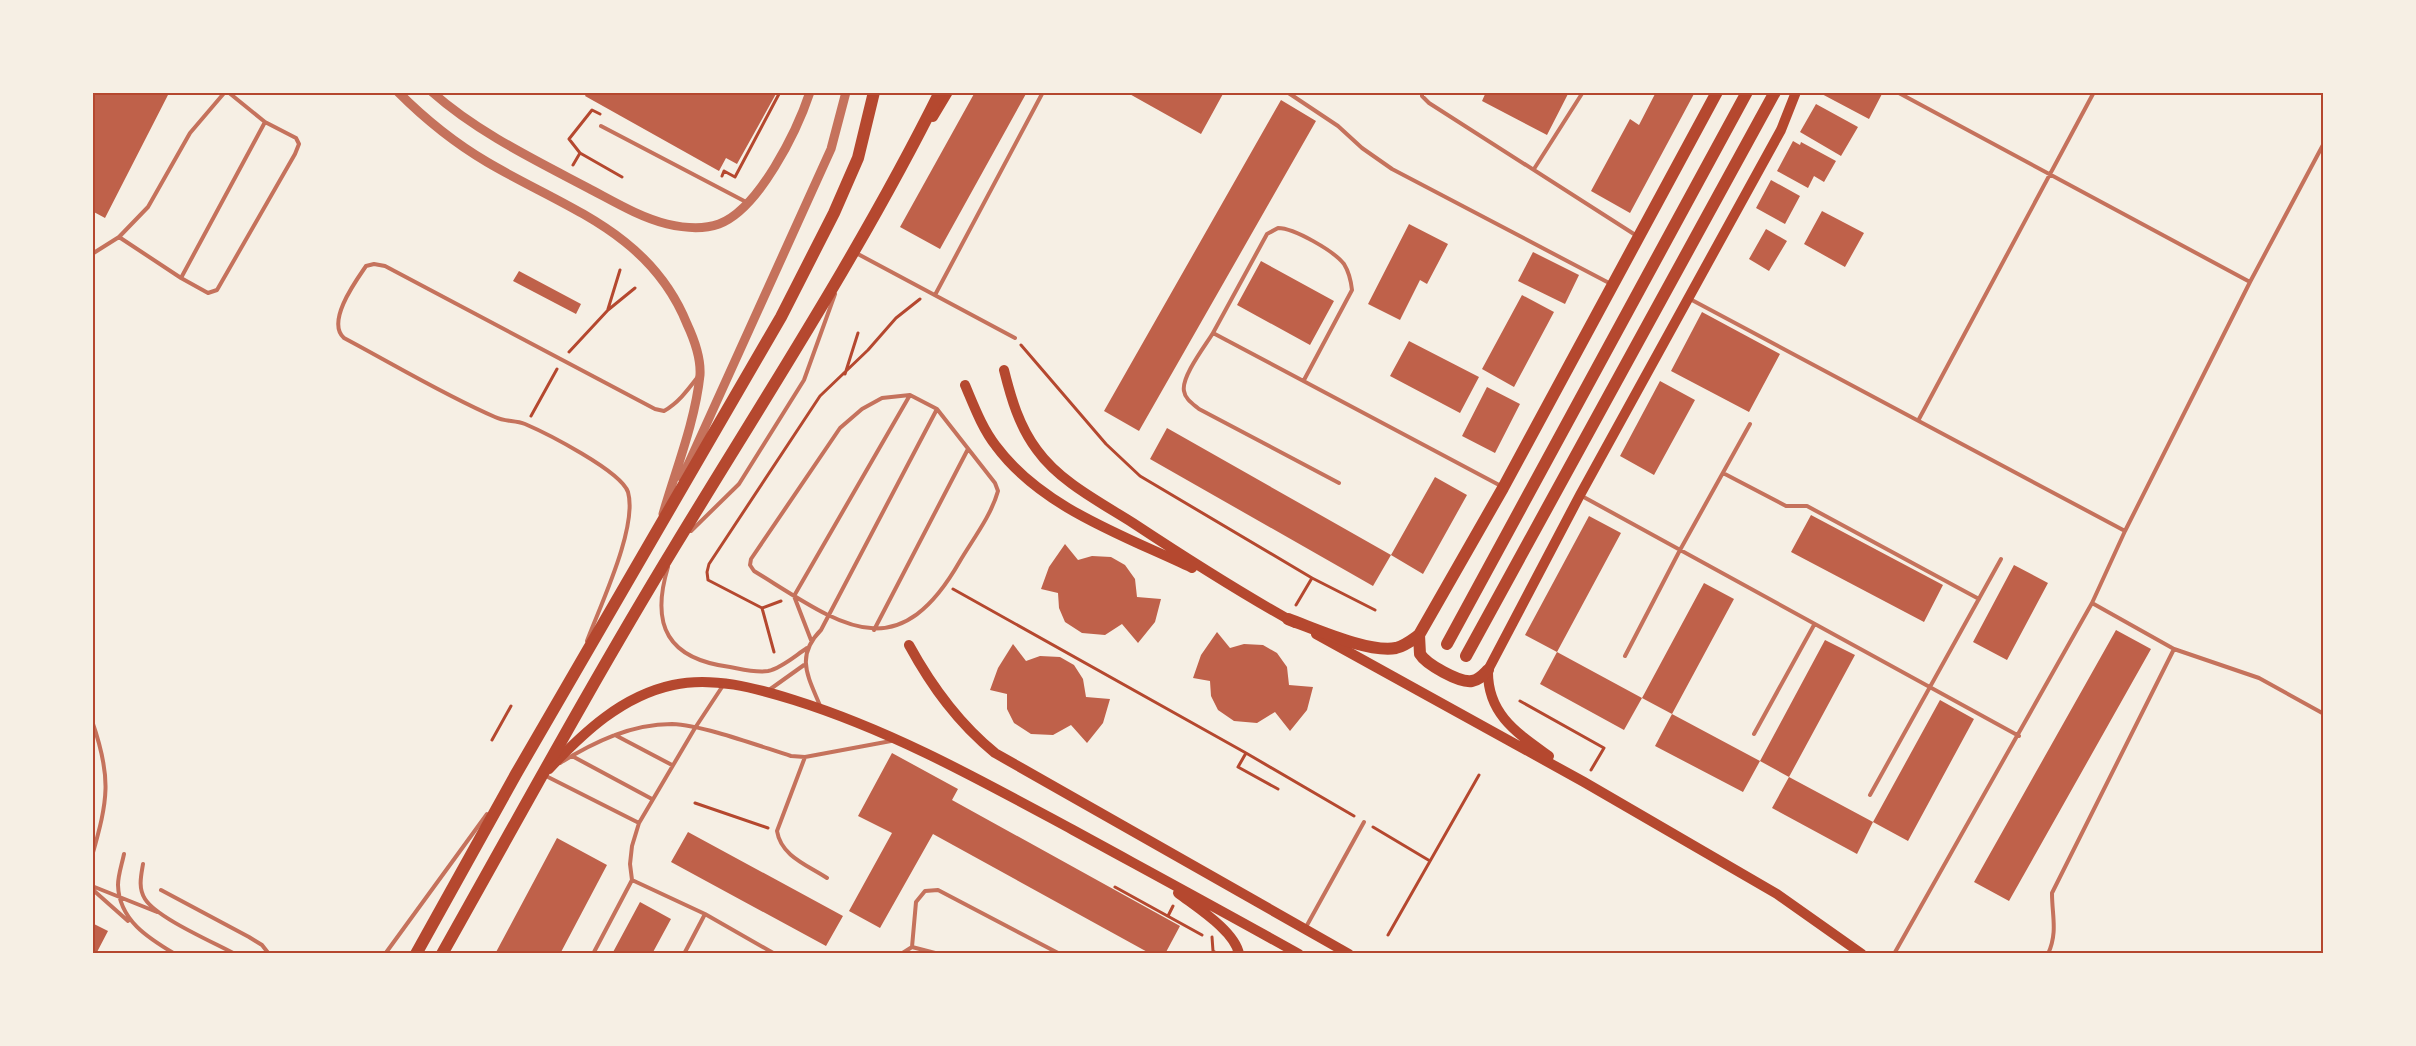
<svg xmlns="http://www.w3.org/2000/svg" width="2416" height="1046" font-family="'IBM Plex Sans',sans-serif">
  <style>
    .building { fill: #bf614a }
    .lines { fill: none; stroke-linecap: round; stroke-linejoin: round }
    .path { stroke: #b5482f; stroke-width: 3 }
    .service { stroke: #c5725c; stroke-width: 4 }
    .tertiary { stroke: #c5725c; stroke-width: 9 }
    .secondary { stroke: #b5482f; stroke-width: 10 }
    .primary { stroke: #b5482f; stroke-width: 12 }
    .neatline { fill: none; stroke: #b5482f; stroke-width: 2 }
  </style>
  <rect width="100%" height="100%" fill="#f6efe4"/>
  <path class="building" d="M92,92L169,93L105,218L92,211Z
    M587,92H777L737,164L726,158L719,171L585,96Z
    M975,92H1027L940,249L900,227Z
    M1126,92H1224L1201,134Z
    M1486,92H1569L1547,135L1482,101Z
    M1656,92H1695L1630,213L1591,191L1630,119L1639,125Z
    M1818,92H1883L1869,119Z
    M1281,100L1316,121L1139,431L1104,411Z
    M1816,104L1858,127L1841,156L1800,132Z
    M1793,141L1800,145L1801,142L1836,161L1824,182L1814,176L1808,188L1777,171Z
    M1771,180L1800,196L1785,224L1756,208Z
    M1822,211L1864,233L1845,267L1804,244Z
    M1409,224L1448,244L1427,284L1420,280L1400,320L1368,304Z
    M1766,229L1787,241L1769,271L1749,259Z
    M1533,252L1579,275L1565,304L1518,281Z
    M1261,261L1334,301L1310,345L1237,305Z
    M519,271L581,304L576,314L513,281Z
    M1522,295L1554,312L1514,387L1482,369Z
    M1702,312L1780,354L1749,412L1671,371Z
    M1409,341L1479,377L1460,413L1390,376Z
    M1660,381L1695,400L1654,475L1620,456Z
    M1487,387L1520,404L1495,453L1462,436Z
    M1167,428L1391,555L1373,586L1150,459Z
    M1435,477L1467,495L1423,574L1391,555Z
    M1811,515L1943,585L1924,622L1791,552Z
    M1589,516L1621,533L1557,652L1525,635Z
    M1065,544L1078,560L1092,556L1111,557L1125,565L1135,579L1137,597L1161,599L1155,622L1138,643L1122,624L1105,635L1082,633L1065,622L1059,608L1058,593L1041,589L1049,567Z
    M2014,565L2048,583L2007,660L1973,642Z
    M1704,583L1734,599L1672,714L1642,698Z
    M2116,630L2151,649L2009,901L1974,882Z
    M1217,632L1230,648L1244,644L1263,645L1277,653L1287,667L1289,685L1313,687L1307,710L1290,731L1275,712L1257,723L1234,721L1218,710L1211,696L1210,681L1193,678L1201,655Z
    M1825,640L1855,655L1789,777L1873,822L1857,854L1772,808L1789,777L1760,761Z
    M1013,644L1026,661L1040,656L1060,657L1074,665L1083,679L1086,697L1110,699L1103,723L1087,743L1071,725L1053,735L1031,734L1014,723L1007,709V694L990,690L998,668Z
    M1557,652L1642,698L1624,730L1540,684Z
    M1940,700L1974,719L1908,841L1873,822Z
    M1672,714L1760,761L1743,792L1655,746Z
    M892,753L958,789L952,800L1180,926L1165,954H1151L933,834L880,928L849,911L892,833L858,816Z
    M688,832L843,916L826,946L671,862Z
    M557,838L607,865L560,954H495Z
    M640,902L671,919L652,954H612Z
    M92,923L108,931L96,954H92Z"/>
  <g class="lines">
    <path class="path" d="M600,114L592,110L569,139L580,153L622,177
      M573,165L580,153
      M722,176L724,171L735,177L780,92
      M608,309L620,270
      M1021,345L1106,444L1140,476L1312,578
      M569,352L608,310L635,288
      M845,374L858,333
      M531,416L557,369
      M953,589L1246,753L1354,816
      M781,601L762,608L708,580L707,572L709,564L820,396L868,350L896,318L920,299
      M1296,605L1312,578L1375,610
      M762,608L774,652
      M1520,701L1604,748L1591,770
      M492,740L511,706
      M1246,753L1238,767L1278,789
      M695,803L768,828
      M1373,827L1430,861
      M1115,887L1202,935
      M1168,916L1173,906
      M1388,935L1479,775
      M1212,937L1213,951L1218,954"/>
    <path class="service" d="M1287,92L1338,126L1362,148L1392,169L1611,284
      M1422,92V96L1429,103L1637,236
      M1897,92L2250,282
      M601,126L748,203
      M1534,169L1583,92
      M119,237L181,278L265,122L228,92
      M856,253L1015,338
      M92,254L119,237L148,207L190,133L225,92
      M181,278L208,293L217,290L295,154L299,144L296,138L265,122
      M935,295L1043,92
      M1690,299L2125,531
      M1213,333L1267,234L1278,228C1294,228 1334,251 1344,264C1349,272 1351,281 1352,290L1304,380
      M910,395L937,409L995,483L998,491C991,516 973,539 960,561C896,673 839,623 754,571L750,565L751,559L840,428L862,409L882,398Z
      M1919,419L2094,92
      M1723,473L1786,506H1807L1979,599
      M1339,483L1199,409C1193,404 1185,399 1184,391C1181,377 1205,346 1213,333L1501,486
      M1580,495L2019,736
      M691,531L739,484L804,380L835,294
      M668,567C650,626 668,659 730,667C741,669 756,673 768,671C782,668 796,655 807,648
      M2092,603L2174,649L2259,678L2324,714
      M874,630L968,449
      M811,640L794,596L910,395
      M587,641C600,606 638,527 628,492C621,471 546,433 525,424C515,420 505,422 495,417C444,395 393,364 344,338C326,322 355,282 366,266L374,264L385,266L655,409L664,411C678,403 687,391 697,378
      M1625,656L1680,550L1750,424
      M769,690L804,665
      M821,708C809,678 794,657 821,630L937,409
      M92,721C112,778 108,800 92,856
      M1754,734L1814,625
      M615,735L672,765
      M572,756L652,799
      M805,757L777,831C781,856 807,865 827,878
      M560,763C594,742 631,724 672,724C703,725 759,746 791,756L805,757L891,741
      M544,775L639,823L632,846L630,864L632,880L593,954
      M1870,795L2001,559
      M639,823L695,728L724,684
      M124,854C122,864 118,875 118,885C119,920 148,938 175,954
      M143,864C141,876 138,888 145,899C157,918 213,942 235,954
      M632,880L705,914L775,954
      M92,886L157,912
      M92,889L128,921
      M161,890L249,937L262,945L269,954
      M1306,927L1364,822
      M912,947L916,902L925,891L938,890L1060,954
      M385,954L487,814
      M684,954L705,914
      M901,954L912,947L939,954
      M1894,954L2092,603L2125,531L2250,282L2324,143
      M2048,954C2058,932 2052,916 2052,893L2174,649"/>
    <path class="tertiary" d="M398,92C425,119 453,142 487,162C565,208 650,232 687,324C694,339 701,358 700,375C695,422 676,469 663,514
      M432,92C477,132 535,160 588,188C613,201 639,217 667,224C684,228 702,230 719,224C759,209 797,131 810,92
      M682,478L831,149L846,92"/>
    <path class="secondary" d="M933,117L948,92
      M1004,370C1011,398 1019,426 1037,450C1060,482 1100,502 1133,523C1186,558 1239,592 1295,623
      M965,385C974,406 982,428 996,446C1042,508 1125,536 1192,568
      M1316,634L1584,782L1777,894L1862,954
      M909,645C932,687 958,723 995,753L1349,954
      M1549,756C1517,733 1487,714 1488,670L1580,495L1781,130L1796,92
      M549,769C584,732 622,696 673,685C712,676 756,688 794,700C893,731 982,781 1073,830C1148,871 1224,912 1299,954
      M1178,893C1196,907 1235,931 1239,954"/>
    <path class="primary" d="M1288,619C1316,629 1368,653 1396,648C1405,646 1412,640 1419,635L1503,488L1717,92
      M1419,635L1420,654C1426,664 1459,683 1472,681C1479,680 1483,675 1488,670
      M1447,644L1747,92
      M1466,656L1775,92
      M416,954L516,774L781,317L834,213L858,158L874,92
      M442,954C519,817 594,679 675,546C766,396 862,249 940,92"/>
  </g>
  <rect width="2416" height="1046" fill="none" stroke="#f6efe4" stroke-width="188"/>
  <rect x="94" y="94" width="2228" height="858" class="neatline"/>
</svg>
